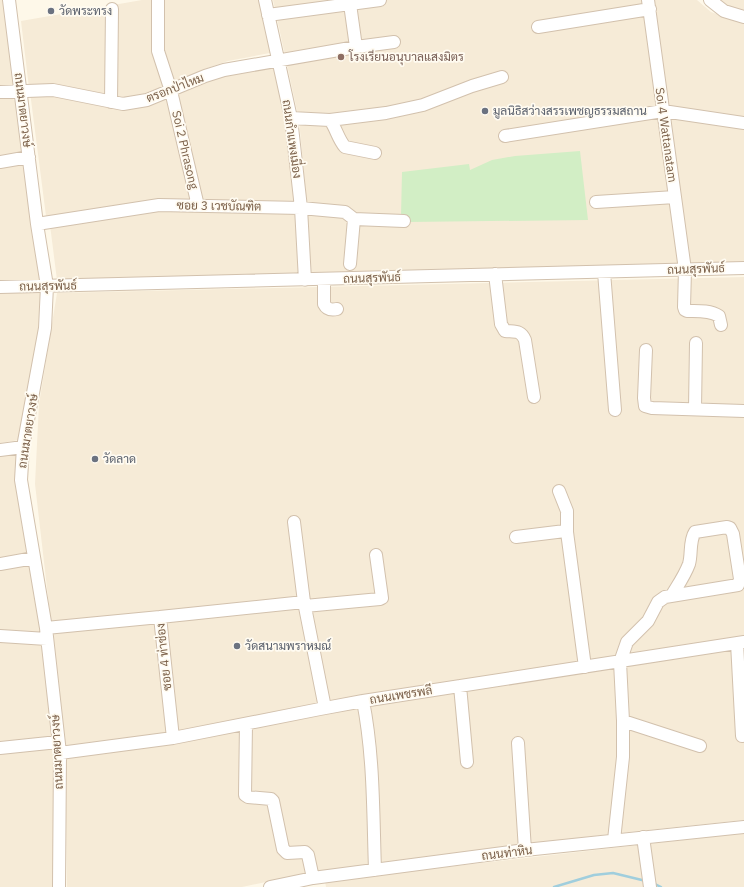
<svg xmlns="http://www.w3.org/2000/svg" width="744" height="887" font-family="'IBM Plex Sans',Sarabun,sans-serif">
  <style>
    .residential { fill: #f6ebd7 }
    .green { fill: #d2eec5 }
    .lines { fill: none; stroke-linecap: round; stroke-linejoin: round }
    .stream { stroke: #a0cedd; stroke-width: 2.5 }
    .minor-casing { stroke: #d2c1ad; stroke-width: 14 }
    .minor { stroke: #fff; stroke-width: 12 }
    .worship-dot { fill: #6b7280; stroke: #fffbf1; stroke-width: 1.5 }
    .education-dot { fill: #8d6e63; stroke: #fffbf1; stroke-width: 1.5 }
    .labels { text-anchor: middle; stroke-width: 3.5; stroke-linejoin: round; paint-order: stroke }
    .worship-label { font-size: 12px; fill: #5b616d; stroke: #fffbf1; text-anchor: start }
    .education-label { font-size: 12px; fill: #785e54; stroke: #fffbf1; text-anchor: start }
    .street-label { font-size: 12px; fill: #7b6049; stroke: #fffbf1 }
  </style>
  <rect width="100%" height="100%" fill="#fef8e9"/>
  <path class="residential" d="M0,0H6L16,86L0,87Z
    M142,0H152L156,52L167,87L148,95L123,98L29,88L21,21Z
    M161,0H262L275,52L228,61L204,69L173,84L162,50Z
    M273,0H645L680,263L309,276L307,206L299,120Z
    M654,0H697L711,12L744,24V263L689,264Z
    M720,0H744V12L730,9Z
    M275,63L288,124L297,203L200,201L175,93L205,79Z
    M30,92L123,106L170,95L194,201L159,202L46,216Z
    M11,97L19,105L44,282H0V98Z
    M160,209L297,211L299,275L57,280L50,225Z
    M744,277V820L609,834L319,871L242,887H67L65,744L35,484L39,404L57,293Z
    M41,291L38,331L19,440L0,443V292Z
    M19,450L42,636L0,633V452Z
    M0,640L43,642L52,740L0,746Z
    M51,745L55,768L53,887H0V751Z
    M744,833V887H326L325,881Z"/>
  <path class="green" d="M580,151L588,220L409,222L401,216L402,172L469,164L470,170L492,160L515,156Z"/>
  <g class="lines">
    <path class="stream" d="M653,883L661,887
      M554,887L594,875L613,873L646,881"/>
    <g class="minor-casing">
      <path id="minor" d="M9,0L37,224L47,286L45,328L23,447L21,480L46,628L60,753L59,887
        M158,0V51L171,91L198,206
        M265,0L291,118L301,208L305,280
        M648,0L685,270L684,307L685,310L687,311C697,311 710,310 719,316L721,325
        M710,0L724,11L744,17
        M350,4L356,47
        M268,15L380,0
        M538,27L650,9
        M0,92L53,90L123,104L147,100L205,76L224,70L356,47L394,42
        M111,102L112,9
        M291,118L330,120C336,128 338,139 345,147L375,153
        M330,120L386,113L423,105L472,86L502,77
        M505,136L663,111L744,123
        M0,162L29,157
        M596,202L675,197
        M354,219L404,221
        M37,224L159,205L301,208L345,212L354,219L350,264
        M604,272L615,410
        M495,274L501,324L505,331C515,332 521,330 525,340L534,397
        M324,280V304C327,310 332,310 337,309
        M0,287L744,268
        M646,350L644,398L645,406L652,408L744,411
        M695,409L696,343
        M0,450L23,447
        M559,491L567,511V532
        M294,522L304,602L325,708
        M516,537L565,531L567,532L585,667
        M0,564L34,558
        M305,606L380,599L382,598L376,555
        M160,617L304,602
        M46,628L160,617L173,738
        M0,636L47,639
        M737,643L742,736
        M460,686L467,762
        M363,701C374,757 373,814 375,870
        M623,721L700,746
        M246,724L245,795L248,797L271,799L273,801L283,849L287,853L305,852L308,855L313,878
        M518,743L525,850
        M0,748L58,742
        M60,753L173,738L320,709L363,701L744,642
        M643,837L650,887
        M614,840L623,757V721L620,662L627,642L648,621L658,602L665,597L738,585L740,579L733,534L730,528L727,527L695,532C689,541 692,554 689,564C685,575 678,585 672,595
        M270,887L313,878L525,850L744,827"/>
    </g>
    <use href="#minor" class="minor"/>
  </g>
  <g class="worship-dot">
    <circle cx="51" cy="11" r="4"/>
    <circle cx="485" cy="111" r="4"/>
    <circle cx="95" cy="459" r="4"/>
    <circle cx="237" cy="646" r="4"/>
  </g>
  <circle class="education-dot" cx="341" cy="57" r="4"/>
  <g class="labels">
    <g class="worship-label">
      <text x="59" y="15">วัดพระทรง</text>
      <text x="493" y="115">มูลนิธิสว่างสรรเพชญธรรมสถาน</text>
      <text x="103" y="463">วัดลาด</text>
      <text x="245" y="650">วัดสนามพราหมณ์</text>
    </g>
    <g class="education-label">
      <text x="349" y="61">โรงเรียนอนุบาลแสงมิตร</text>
    </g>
    <g class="street-label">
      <text transform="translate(175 88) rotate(-21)" y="4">ตรอกป่าไหม</text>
      <text transform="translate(23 110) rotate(83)" y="4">ถนนมาตยาวงษ์</text>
      <text transform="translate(666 135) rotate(82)" y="4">Soi 4 Wattanatam</text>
      <text transform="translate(292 139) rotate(82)" y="4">ถนนกำแพงเมี่อง</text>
      <text transform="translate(185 150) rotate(77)" y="4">Soi 2 Phrasong</text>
      <text transform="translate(219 206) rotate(1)" y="4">ซอย 3 เวชบัณฑิต</text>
      <text transform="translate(696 269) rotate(-2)" y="4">ถนนสุรพันธ์</text>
      <text transform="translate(372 278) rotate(-2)" y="4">ถนนสุรพันธ์</text>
      <text transform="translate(48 286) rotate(-1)" y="4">ถนนสุรพันธ์</text>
      <text transform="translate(28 431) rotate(-81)" y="4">ถนนมาตยาวงษ์</text>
      <text transform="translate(164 657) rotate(-96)" y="4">ซอย 4 ท่าช่อง</text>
      <text transform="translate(401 695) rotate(-9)" y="4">ถนนเพชรพลี</text>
      <text transform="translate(57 752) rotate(-93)" y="4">ถนนมาตยาวงษ์</text>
      <text transform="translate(507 853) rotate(-7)" y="4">ถนนท่าหิน</text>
    </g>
  </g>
</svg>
